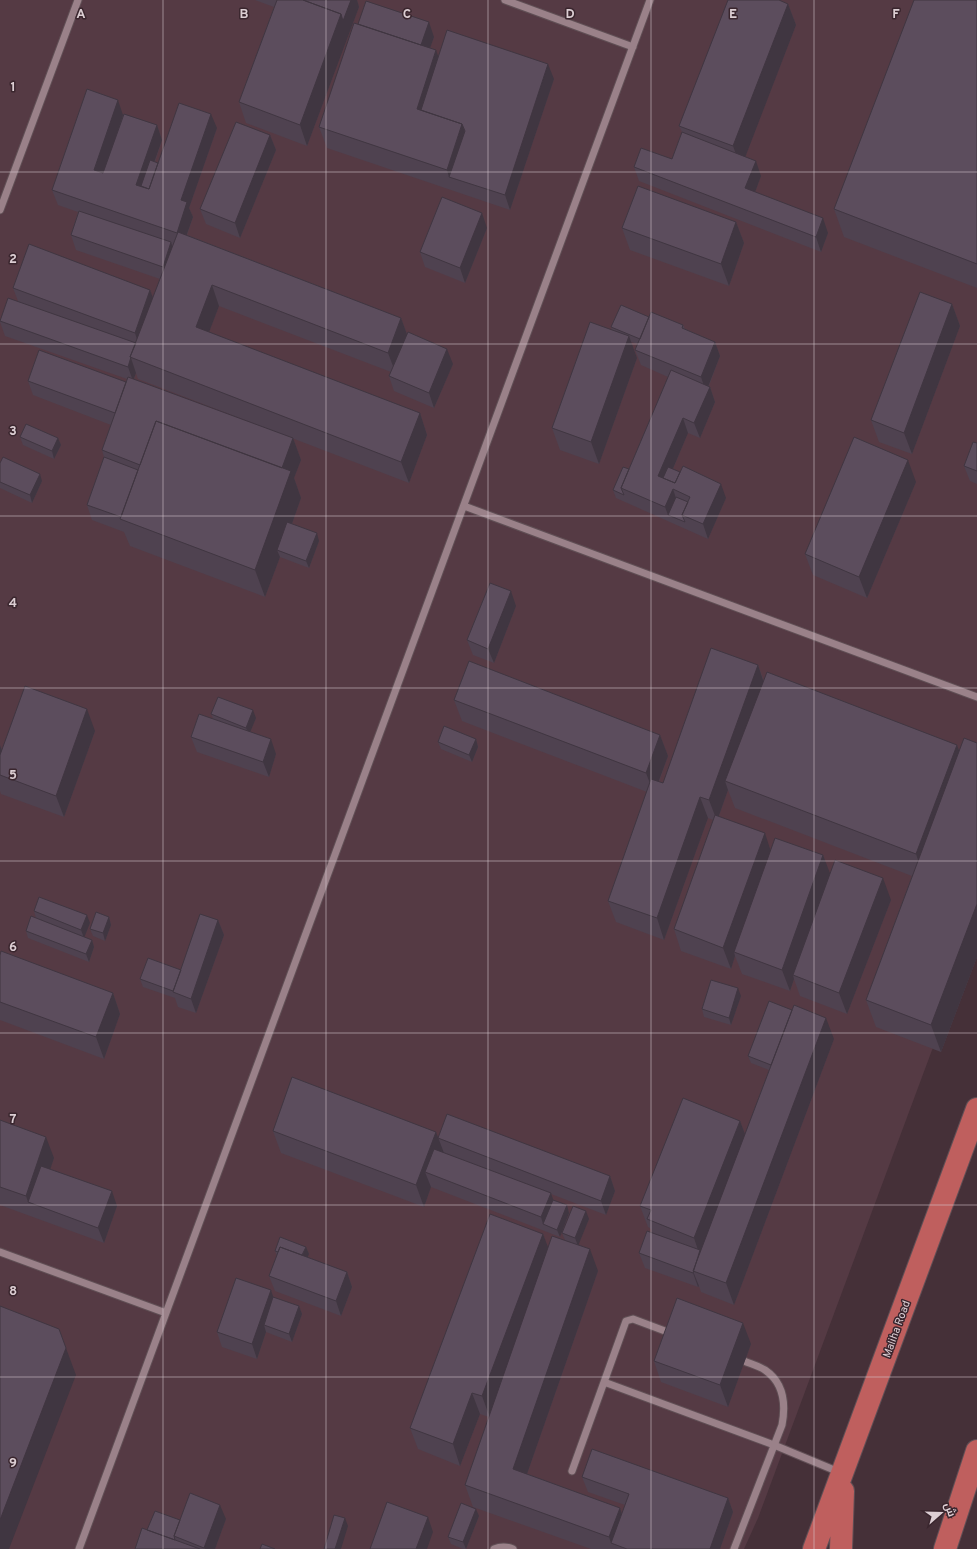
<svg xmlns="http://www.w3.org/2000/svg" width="977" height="1549" font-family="Overpass,Cairo,sans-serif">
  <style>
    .built { fill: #553a44 }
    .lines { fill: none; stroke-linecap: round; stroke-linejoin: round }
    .minor-casing { stroke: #604f55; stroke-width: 9 }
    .major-casing { stroke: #604f55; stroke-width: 24 }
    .minor { stroke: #9a8189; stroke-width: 7 }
    .major { stroke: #bf5f5e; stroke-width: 22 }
    .wall { fill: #4f4250 }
    .shaded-wall { fill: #403641 }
    .building { fill: #5c4d5d; stroke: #403641 }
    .grid { fill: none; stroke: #dcced3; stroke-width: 1; stroke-opacity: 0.55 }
    .labels { text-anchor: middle; stroke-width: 3; stroke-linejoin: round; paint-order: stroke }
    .street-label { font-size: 11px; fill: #dcced3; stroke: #3a262e }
    .grid-label { font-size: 13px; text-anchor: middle; font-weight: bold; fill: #dcced3; stroke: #3a262e; stroke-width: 3; stroke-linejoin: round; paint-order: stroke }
  </style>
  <rect width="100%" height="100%" fill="#453038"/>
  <path class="built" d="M0,0H977V929L758,1518L744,1549H0Z"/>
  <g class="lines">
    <g class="minor-casing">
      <path id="minor" d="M505,0L633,47
        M0,210L78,0
        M464,506L977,697
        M0,1252L166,1313
        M604,1382L774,1445L839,1472
        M572,1471L626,1321L633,1319L673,1334
        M79,1549L650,0
        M494,1549C501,1546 506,1546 513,1549
        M734,1549L782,1425C786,1404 784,1383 765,1370C759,1366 751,1364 744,1361"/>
    </g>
    <g class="major-casing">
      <path id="major" d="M814,1549L977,1109
        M841,1549L843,1491
        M945,1549L977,1451"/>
    </g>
    <use href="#minor" class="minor"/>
    <use href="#major" class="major"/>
  </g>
  <path class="wall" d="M255,0H357L359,7L307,146L246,123L239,102L274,7Z
    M977,0V288L844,237L834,209Z
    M788,4L796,25L745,157L761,176L755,192L828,233L821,252L639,181L634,167L672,159L682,132L679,126Z
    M358,24L434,37L430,48L439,56L554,79L510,210L327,148L319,127Z
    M123,114L157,125L162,140L155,162L158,163L217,128L189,208L193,217L187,235L401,318L407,334L453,364L434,408L394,391L389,376L391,372L219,306L209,332L420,413L427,435L409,483L138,379L136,373L134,379L293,438L301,460L294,478L301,498L292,524L319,541L309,568L280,557L265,597L130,546L124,532L92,520L87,505L104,457L102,450L111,425L33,395L28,381L126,382L127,379L5,336L0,322V320L18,301L13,288L150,290L153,298L160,279L76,250L71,235L78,212L58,205L52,190Z
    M270,135L276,150L240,238L206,224L200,209Z
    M736,222L744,243L729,286L630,250L622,228Z
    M487,228L465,283L425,267L420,252Z
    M952,304L960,326L912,454L879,442L871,420Z
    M649,317L683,325L685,329L715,342L720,356L709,386L710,387L715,402L700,438L688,433L673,469L726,498L708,539L616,498L613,490L629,469L668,377L641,365L635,350L638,344L631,342L637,358L599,464L560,450L552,428L612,330L611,327Z
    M20,437L58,438L61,445L54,459L23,445Z
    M977,443V484L970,481L964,466Z
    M0,463L42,481L32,503L0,488Z
    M916,482L867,598L813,575L805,554Z
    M516,606L494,663L473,655L467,640Z
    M758,665L764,681L957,745L959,751L977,743V957L941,1052L876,1027L866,1000L912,876L735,808L728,790L719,816L771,850L823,855L830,875L891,900L847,1014L800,996L794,979L790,991L742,974L735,956L731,969L681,951L674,929L713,820L708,818L664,940L616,922L608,901L647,792L462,721L454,700L660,735L668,756L659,782L663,783Z
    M211,714L256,718L250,732L276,754L269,777L197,752L191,737L213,718Z
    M95,731L64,817L1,794L0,791V745L2,750Z
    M476,739L478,747L472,762L441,749L438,742Z
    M34,911L90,923L84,937L92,940L94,947L89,962L28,938L26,931L36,918Z
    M109,917L111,925L105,941L93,936L90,929Z
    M218,920L224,935L196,1013L178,1007L175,998L143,987L140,979L181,970Z
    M0,955L113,993L120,1014L104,1059L0,1020Z
    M741,996L731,1025L704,1017L702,1009Z
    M834,1039L734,1305L701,1292L699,1286L698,1287L645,1268L639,1253L652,1233L651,1229L648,1227L640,1206L740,1121L745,1134L769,1070L751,1063L748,1056Z
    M0,1120L54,1158L50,1169L117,1206L104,1243L0,1205Z
    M273,1131L436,1132L438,1138L610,1176L615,1191L606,1215L551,1194L553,1200L567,1205L569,1213L560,1237L431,1187L424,1207L281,1153Z
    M589,1219L578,1245L598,1271L527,1474L620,1508L622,1514L625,1505L588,1492L582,1477L728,1498L733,1512L720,1549H591L473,1507L465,1485L489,1417L480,1414L460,1466L418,1449L410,1428L543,1234L548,1248L565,1240L562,1233Z
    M306,1247L309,1254L307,1257L347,1272L352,1287L341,1316L275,1291L269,1276L277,1256L275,1251Z
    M273,1297L299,1306L302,1314L292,1342L266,1332L257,1359L222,1347L217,1332Z
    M751,1344L728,1407L661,1382L654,1361Z
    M479,1516L466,1549H463L451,1544L448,1537Z
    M226,1519L215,1549H135L147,1530L180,1520Z"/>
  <path class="shaded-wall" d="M351,0H357L359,7L307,146L300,125L341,14Z
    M788,4L796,25L741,168L733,146Z
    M429,22L434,37L424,65L419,50Z
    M436,50L444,72L429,119L417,109Z
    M548,64L554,79L510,210L505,195Z
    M118,100L123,115L100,185L94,170Z
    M211,114L217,128L189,208L193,217L182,248L177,233L181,200Z
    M462,124L470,146L449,177L447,170Z
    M157,125L162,140L143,194L136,185Z
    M270,135L276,150L240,238L235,223Z
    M756,161L761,176L751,203L745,188Z
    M482,213L487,228L465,283L460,268Z
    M823,218L828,233L821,252L816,237Z
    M736,222L744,243L729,286L721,264Z
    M171,242L176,257L168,282L163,267Z
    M212,285L219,306L203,348L196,327Z
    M150,290L158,311L142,355L135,333Z
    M952,304L960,326L912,454L904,433Z
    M401,318L409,340L396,374L388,353Z
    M629,336L637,358L599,464L591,442Z
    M715,342L720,356L706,392L701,377Z
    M447,349L453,364L434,408L429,393Z
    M131,358L136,373L133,381L128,367Z
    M710,387L715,402L700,438L694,423Z
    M420,413L427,435L409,483L401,462Z
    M683,418L688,433L666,485L658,476Z
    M58,438L61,445L54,459L52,451Z
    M293,438L301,460L294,478L301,498L282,552L277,550L280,557L265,597L255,570L280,472Z
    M908,460L916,482L867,598L859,577Z
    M40,474L42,481L32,503L30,495Z
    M721,484L726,498L708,539L703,524Z
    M673,489L678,504L668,515L665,507Z
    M317,533L319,541L309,568L306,561Z
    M511,591L516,606L494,663L488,649Z
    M758,665L765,686L725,781L728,790L717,821L709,800Z
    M87,709L95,731L64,817L56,796Z
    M253,710L256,718L249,735L246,728Z
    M660,735L668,756L654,794L646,773Z
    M271,739L276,754L269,777L263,762Z
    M476,739L478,747L472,762L469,755Z
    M0,745L3,754L0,764Z
    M957,745L967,772L925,881L916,854Z
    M700,797L708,818L664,940L657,918Z
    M765,833L772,855L734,952L735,956L731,969L723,948Z
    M823,855L831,876L793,975L794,979L790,991L782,970Z
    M883,878L891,900L847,1014L839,993Z
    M977,904V957L941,1052L931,1025Z
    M87,915L90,923L84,938L81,930Z
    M109,917L111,925L105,941L103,933Z
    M218,920L224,935L196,1013L191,999Z
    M92,940L94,947L89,962L86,954Z
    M738,988L741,996L731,1025L729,1018Z
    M113,993L120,1014L104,1059L96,1037Z
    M826,1018L834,1039L734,1305L726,1283Z
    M740,1121L748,1142L693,1271L699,1286L698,1287L693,1273L699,1253L694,1238Z
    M436,1132L444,1153L425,1172L431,1187L424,1207L416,1185Z
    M46,1137L54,1158L38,1206L28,1202L26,1196Z
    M610,1176L615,1191L606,1215L601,1201Z
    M112,1191L117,1206L104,1243L98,1228Z
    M551,1193L556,1208L543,1224L541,1217Z
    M567,1205L569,1213L560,1237L557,1230Z
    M586,1211L589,1219L578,1246L575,1238Z
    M543,1234L551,1255L490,1418L482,1396Z
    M306,1247L309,1254L303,1268L300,1261Z
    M590,1249L598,1271L521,1491L513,1469Z
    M347,1272L352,1287L341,1316L336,1301Z
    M271,1290L276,1305L264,1325L266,1332L257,1359L252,1344Z
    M299,1306L302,1314L292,1342L289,1334Z
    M743,1323L751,1344L728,1407L720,1385Z
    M66,1348L76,1375L9,1549H0V1520Z
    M472,1393L480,1414L460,1466L453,1444Z
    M728,1498L733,1512L720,1549H710Z
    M220,1505L226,1519L215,1549H205L204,1548Z
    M620,1508L627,1529L611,1543L609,1537Z
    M476,1509L479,1516L466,1549L463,1542Z
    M428,1517L433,1532L427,1549H416Z
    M345,1518L348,1526L341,1549H335Z"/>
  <path class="building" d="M277,0H303L341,14L300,125L239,102Z
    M303,0H351L343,21L341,14Z
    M728,0H779L788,4L733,146L679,126Z
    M914,0H977V264L834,209Z
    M366,1L429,22L421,45L358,24Z
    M354,23L436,50L417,109L462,124L447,170L319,127Z
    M447,30L548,64L505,195L449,177L465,131L462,124L421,110Z
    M87,89L118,100L94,170L103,173L124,114L157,125L136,185L149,189L179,103L211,114L181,200L187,202L177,233L52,190Z
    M236,122L270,135L235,223L200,209Z
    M682,132L756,161L745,188L823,218L816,237L634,167L641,148L672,159Z
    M150,160L158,163L149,189L141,186Z
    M638,186L736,222L721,264L622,228Z
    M442,197L482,213L460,268L420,252Z
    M79,211L171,242L163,267L71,235Z
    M178,232L401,318L388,353L212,285L196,327L420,413L401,462L130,357Z
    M29,244L150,290L135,333L13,288Z
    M920,292L952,304L904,433L871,420Z
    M8,298L136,343L130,357H131L128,367L0,321Z
    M621,305L649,317L640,339L611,327Z
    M651,312L683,325L682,328L715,342L701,377L635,350Z
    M590,322L629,336L591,442L552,428Z
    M408,332L447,349L429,393L389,376Z
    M39,350L126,382L115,413L28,381Z
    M671,370L710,387L694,423L683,418L658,476L675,483L683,466L721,484L703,524L682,515L690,497L673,489L665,507L621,488Z
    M128,377L293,438L282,468L156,421L140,465L102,450Z
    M156,421L291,471L255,570L120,519Z
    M26,424L58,438L52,451L20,437Z
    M854,437L908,460L859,577L805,554Z
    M973,442L977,443V471L964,466Z
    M3,457L40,474L30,495L0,482V463Z
    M104,457L138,470L121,517L87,505Z
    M623,467L629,469L621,488L624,495L613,490Z
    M668,467L680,472L675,483L663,478Z
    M676,497L688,502L682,515L685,522L668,515Z
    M287,522L317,533L306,561L277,550Z
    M490,583L511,591L488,649L467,640Z
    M711,648L758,665L709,800L700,797L657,918L608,901L651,779L663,783Z
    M469,661L660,735L646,773L454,700Z
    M767,672L957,745L916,854L725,781Z
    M25,686L87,709L56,796L0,775V755Z
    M218,697L253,710L246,728L211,714Z
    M199,714L271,739L263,762L191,737Z
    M444,726L476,739L469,755L438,742Z
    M964,738L977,743V904L931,1025L866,1000Z
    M715,815L765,833L723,948L674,929Z
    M775,838L823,855L782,970L734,952Z
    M835,860L883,878L839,993L793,975Z
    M39,897L87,915L81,930L34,911Z
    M96,912L109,917L103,933L90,929Z
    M200,914L218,920L191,999L173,992Z
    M31,916L92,940L86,954L26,931Z
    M1,951L113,993L96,1037L0,1002V955Z
    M148,958L181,970L173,991L140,979Z
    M711,980L738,988L729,1018L702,1009Z
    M769,1001L792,1010L771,1065L748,1056Z
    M794,1005L826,1018L726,1283L693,1271Z
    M292,1077L436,1132L416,1185L273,1131Z
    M683,1098L740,1121L694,1238L647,1219L651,1210L640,1206Z
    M447,1114L610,1176L601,1201L438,1138Z
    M0,1120L46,1137L26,1196L0,1187Z
    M434,1149L551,1193L541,1217L425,1172Z
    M41,1166L112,1191L98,1228L28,1202Z
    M553,1200L567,1205L557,1230L543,1224Z
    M573,1206L586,1211L575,1238L562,1233Z
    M490,1214L543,1234L482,1396L472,1393L453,1444L410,1428Z
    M647,1231L700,1250L693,1273L639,1253Z
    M552,1236L590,1249L513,1469L620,1508L609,1537L465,1485Z
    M280,1237L306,1247L302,1255L280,1247L278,1252L275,1251Z
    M280,1247L347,1272L336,1301L269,1276Z
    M236,1278L271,1290L252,1344L217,1332Z
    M273,1297L299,1306L289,1334L264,1325Z
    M677,1298L743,1323L720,1385L654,1361Z
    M0,1306L59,1329L66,1348L0,1520Z
    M592,1449L728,1498L710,1549H627L611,1543L629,1494L582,1477Z
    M190,1493L220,1505L204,1548L174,1536Z
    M387,1502L428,1517L416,1549H370Z
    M461,1503L476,1509L463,1542L448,1537Z
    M155,1511L180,1520L174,1536L175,1540L147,1530Z
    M334,1515L345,1518L335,1549H324Z
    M142,1528L200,1549H135Z
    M262,1544L275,1549H260Z"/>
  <path class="grid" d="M163,0V1549M326,0V1549M488,0V1549M651,0V1549M814,0V1549M0,172H977M0,344H977M0,516H977M0,688H977M0,861H977M0,1033H977M0,1205H977M0,1377H977"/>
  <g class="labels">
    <g class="street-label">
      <text transform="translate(896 1329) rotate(-70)" y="4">Maliha Road</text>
    </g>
  </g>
  <g class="grid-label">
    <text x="81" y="18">A</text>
    <text x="244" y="18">B</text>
    <text x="407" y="18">C</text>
    <text x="570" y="18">D</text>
    <text x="733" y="18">E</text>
    <text x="896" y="18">F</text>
    <text x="13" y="91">1</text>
    <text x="13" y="263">2</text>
    <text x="13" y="435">3</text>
    <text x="13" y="607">4</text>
    <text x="13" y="779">5</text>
    <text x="13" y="951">6</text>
    <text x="13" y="1123">7</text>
    <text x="13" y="1295">8</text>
    <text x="13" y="1467">9</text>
  </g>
  <g transform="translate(941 1513) rotate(70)" stroke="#3a262e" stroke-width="3" paint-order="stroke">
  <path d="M0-3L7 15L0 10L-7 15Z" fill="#dcced3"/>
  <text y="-6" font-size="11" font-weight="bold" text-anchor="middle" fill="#dcced3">ش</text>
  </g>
</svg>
